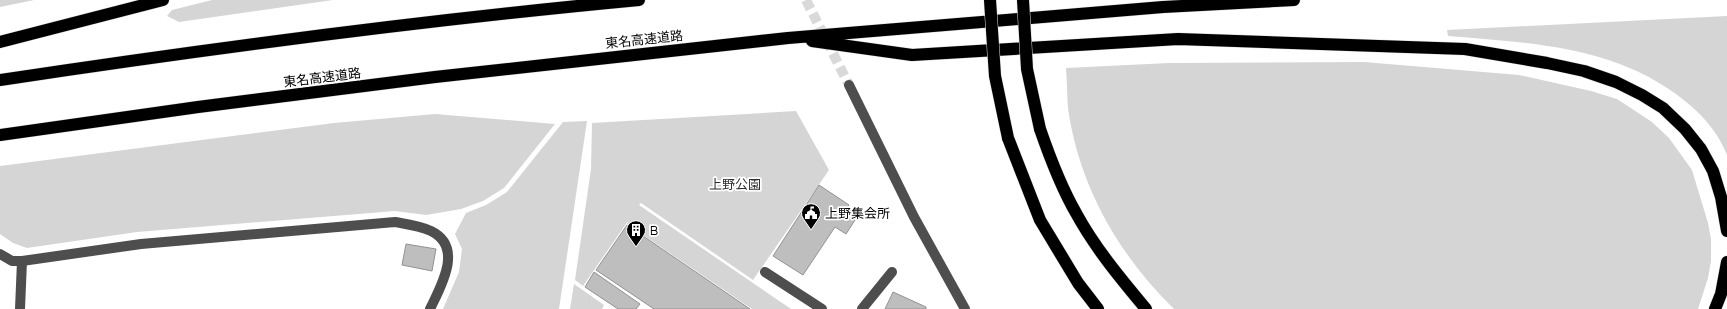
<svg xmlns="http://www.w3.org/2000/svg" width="1727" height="309" font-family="Manrope,'Noto Sans JP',sans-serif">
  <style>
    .green { fill: #d5d5d5 }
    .building { fill: #bebebe; stroke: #929292 }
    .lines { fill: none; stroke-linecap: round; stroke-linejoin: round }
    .minor-tunnel { stroke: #d9d9d9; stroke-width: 10; stroke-dasharray: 10 5; stroke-linecap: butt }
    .highway-casing { stroke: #dbdbdb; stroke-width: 13 }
    .minor { stroke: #4e4e4e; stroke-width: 10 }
    .highway { stroke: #000; stroke-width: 12 }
    .highway-bridge-casing { stroke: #dbdbdb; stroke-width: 13; stroke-linecap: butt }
    .highway-bridge { stroke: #000; stroke-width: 12 }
    .labels { text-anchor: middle; stroke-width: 3.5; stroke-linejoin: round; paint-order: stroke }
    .street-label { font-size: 13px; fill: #000; stroke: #fff }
    .park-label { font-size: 13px; fill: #2c2c2c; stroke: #fff }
    .poi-label { font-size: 13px; fill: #000; stroke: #fff; text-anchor: start }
  </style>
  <rect width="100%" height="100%" fill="#fff"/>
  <path class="green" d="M0,0H34L0,7Z
    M212,0H333L179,22L167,16L172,10Z
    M1727,16V155C1719,134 1702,114 1685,101C1617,46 1531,43 1448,36L1447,30Z
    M1364,62L1519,75L1591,91L1617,99L1652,122L1669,138L1692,170L1708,223L1711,239V261L1708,278L1698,309H1174C1118,254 1079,186 1068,108C1067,95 1067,81 1066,68L1169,63Z
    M796,111L829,170L753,280L641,203L639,205L791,309H752L627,224L628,221L583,286L575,280L591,169L592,123Z
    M435,114L555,124L504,188L483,201L461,209L426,215L395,211L137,232L27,248L13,243L0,234V166L334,123Z
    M587,121L559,309H443L459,272L462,249L455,234L466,213L486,205L507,192L563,122Z
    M574,284L604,305L602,309H570Z"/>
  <path class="building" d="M819,185L849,205L844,213L855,220L846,234L835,227L803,275L773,256Z
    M627,225L750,309H654L596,270Z
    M406,244L436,249L432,271L402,265Z
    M594,272L640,304L636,309H618L585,287Z
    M893,292L926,307V309H885Z"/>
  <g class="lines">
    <path class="minor-tunnel" d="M806,0L849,85"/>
    <g class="highway-casing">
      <path id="highway" d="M812,41L912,55L1178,39L1465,49L1547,63L1584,71L1616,82L1642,95L1663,108L1685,129L1701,149L1713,171L1721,197L1727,231
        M0,42L163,0
        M0,80C212,48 425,20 639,0
        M1040,129C1050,158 1061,187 1076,213C1095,248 1121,279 1146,309
        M0,135L198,107L435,77L788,38L1163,7L1294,0
        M1008,138L1040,220L1078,283L1098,309
        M1715,309L1721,294L1727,262"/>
    </g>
    <path class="minor" d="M849,85L914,217L965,309
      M0,254L12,261H22L141,244L395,222C406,224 420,226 431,231C464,247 441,286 430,309
      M765,272L822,309
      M20,309L22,261
      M862,309L892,272"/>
    <use href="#highway" class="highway"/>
    <g class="highway-bridge-casing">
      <path id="highway-bridge" d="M990,0L995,76L1008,138
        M1023,0L1027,69L1040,129"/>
    </g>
    <use href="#highway-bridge" class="highway-bridge"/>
  </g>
  <defs>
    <g id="civic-pin" transform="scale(1)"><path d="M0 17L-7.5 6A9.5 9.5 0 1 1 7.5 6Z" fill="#000" stroke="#fff"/><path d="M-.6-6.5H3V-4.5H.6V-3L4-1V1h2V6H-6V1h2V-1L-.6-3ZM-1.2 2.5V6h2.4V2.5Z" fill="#fff"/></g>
    <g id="building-pin" transform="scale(1)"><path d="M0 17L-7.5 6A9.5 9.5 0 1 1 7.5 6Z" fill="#000" stroke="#fff"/><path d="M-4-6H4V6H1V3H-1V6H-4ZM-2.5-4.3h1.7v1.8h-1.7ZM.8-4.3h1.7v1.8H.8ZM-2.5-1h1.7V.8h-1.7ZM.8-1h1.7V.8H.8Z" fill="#fff"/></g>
  </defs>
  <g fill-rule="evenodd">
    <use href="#civic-pin" x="811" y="213"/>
    <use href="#building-pin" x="636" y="230"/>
  </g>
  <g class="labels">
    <g class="street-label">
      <text transform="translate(644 39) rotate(-6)" y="5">東名高速道路</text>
      <text transform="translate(322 77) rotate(-7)" y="5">東名高速道路</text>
    </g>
    <g class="park-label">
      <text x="735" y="189">上野公園</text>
    </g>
    <g class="poi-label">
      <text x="825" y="218">上野集会所</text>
      <text x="650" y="235">B</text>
    </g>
  </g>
</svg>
